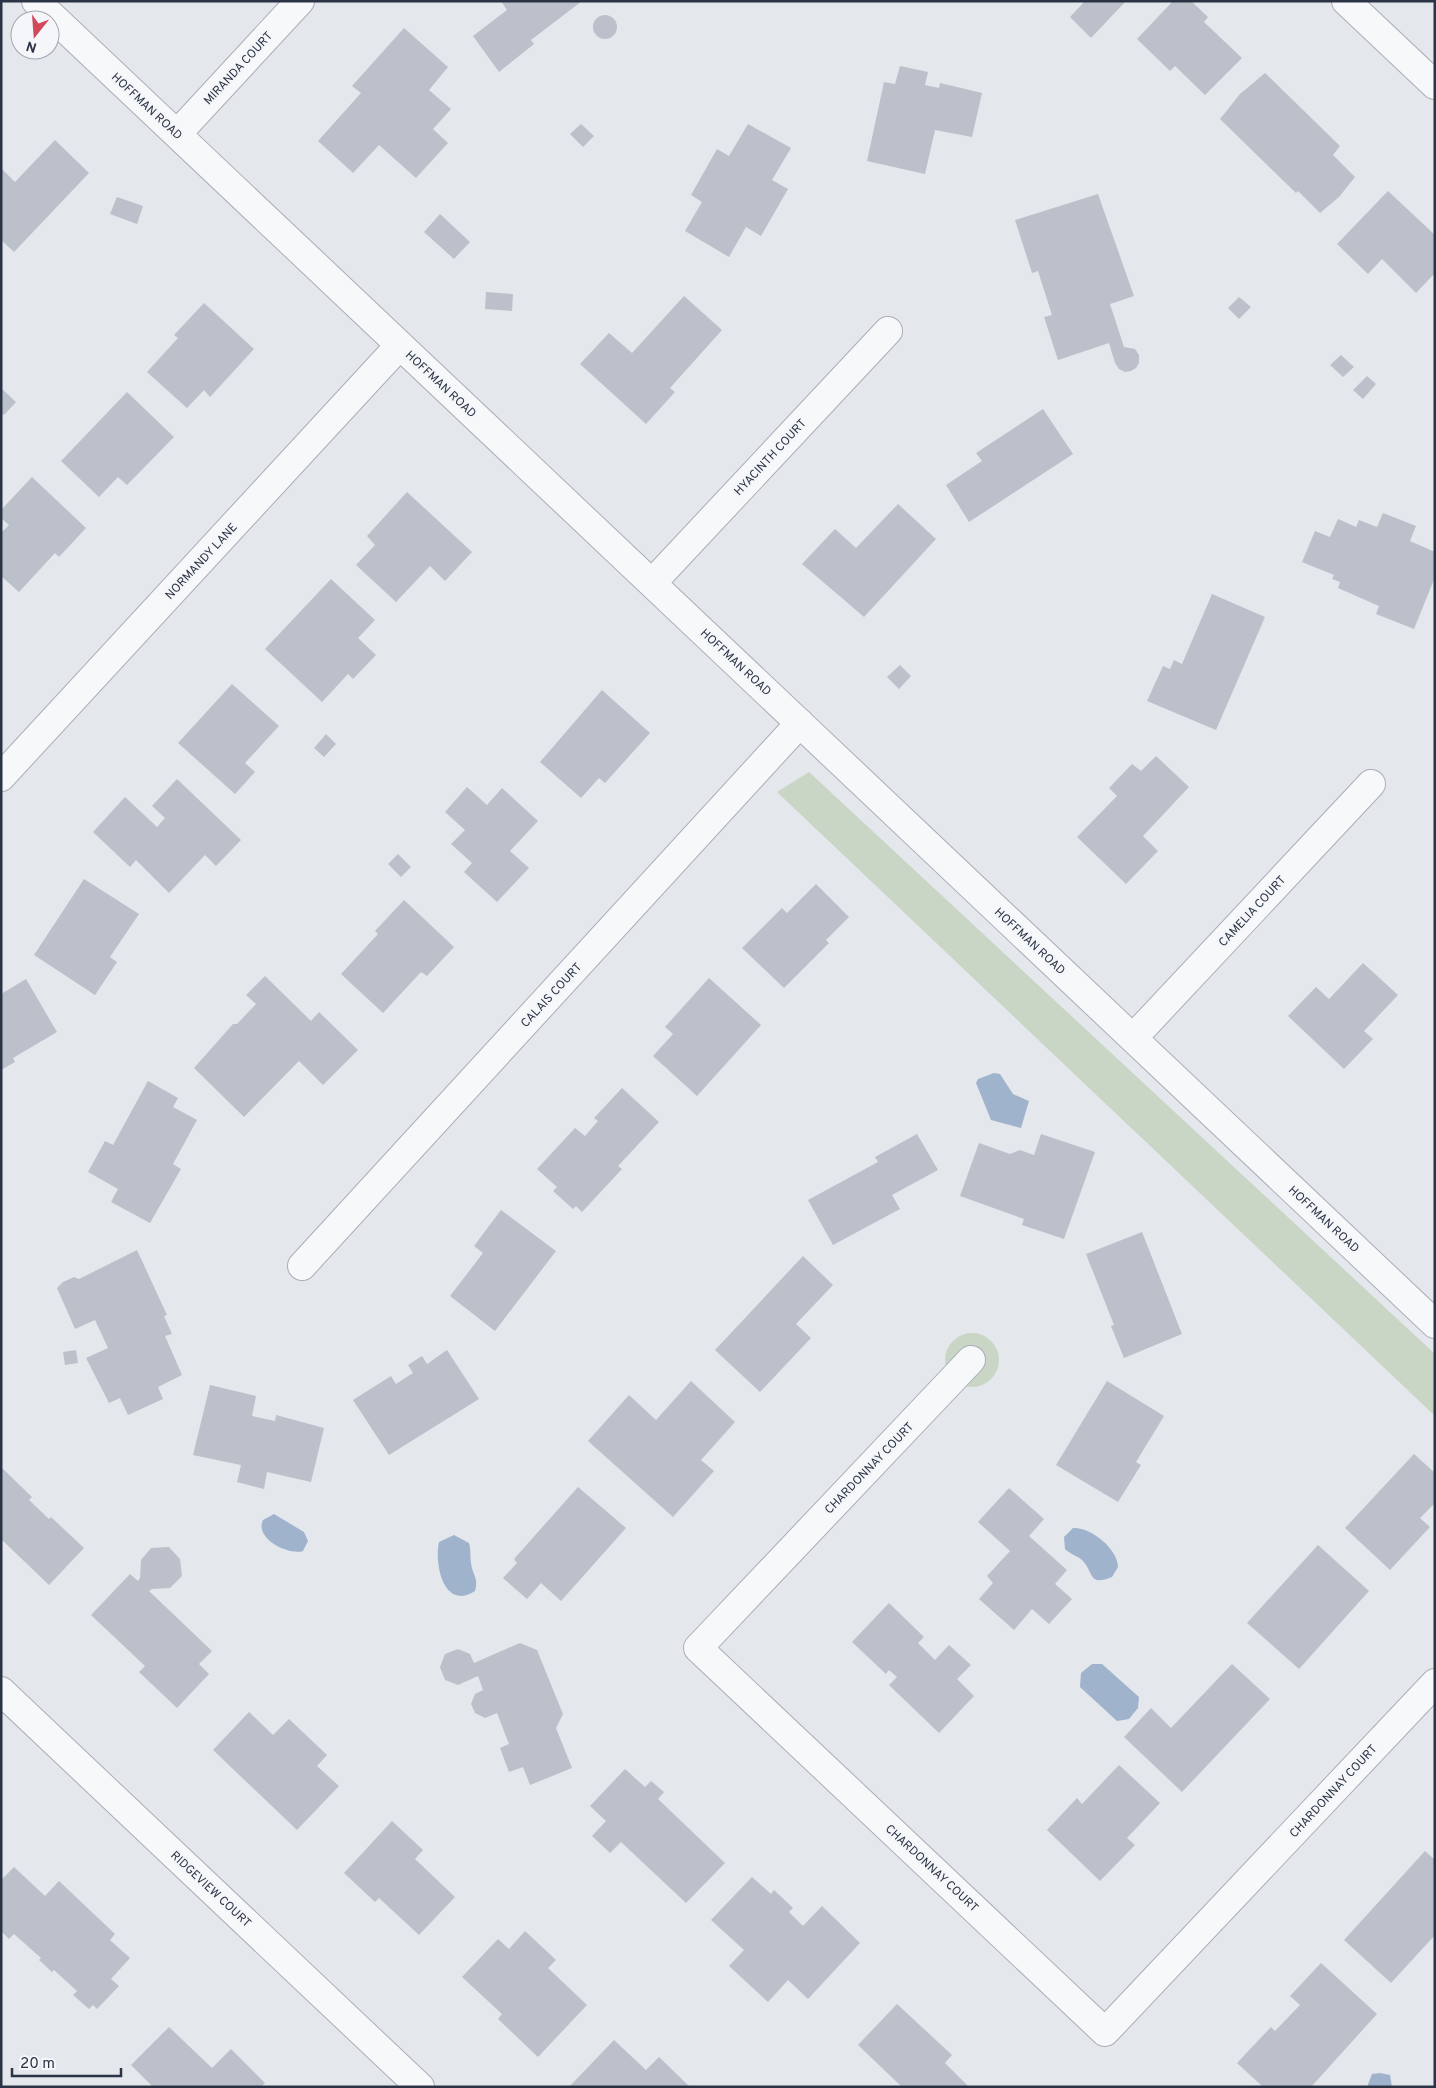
<svg xmlns="http://www.w3.org/2000/svg" width="1436" height="2088" font-family="Overpass,sans-serif">
  <style>
    .green { fill: #c9d6c5 }
    .water { fill: #9fb4cc }
    .building { fill: #bbc0ca }
    .lines { fill: none; stroke-linecap: round; stroke-linejoin: round }
    .minor-casing { stroke: #a9aeb7; stroke-width: 30 }
    .minor { stroke: #f7f8fa; stroke-width: 28 }
    .labels { text-anchor: middle; stroke-width: 5; stroke-linejoin: round; paint-order: stroke }
    .street-label { font-size: 12px; fill: #2b3445; stroke: #f4f6f9 }
  </style>
  <rect width="100%" height="100%" fill="#e4e7ec"/>
  <path class="green" d="M809,772L1435,1354V1416L777,792Z
    M945 1360a27 27 0 1 1 54 0a27 27 0 1 1-54 0Z"/>
  <path class="water" d="M994,1073L1000,1074L1013,1094L1029,1101L1021,1128L991,1120L976,1083L978,1079Z
    M274,1514L304,1532L308,1541L303,1551C288,1556 254,1538 263,1520Z
    M1073,1528C1091,1527 1118,1549 1118,1567L1112,1577C1088,1587 1094,1572 1082,1560C1077,1556 1070,1554 1065,1549L1064,1537Z
    M454,1535L469,1543C471,1550 470,1555 471,1563C472,1574 479,1578 475,1591C444,1611 434,1565 439,1542Z
    M1092,1664H1102L1139,1697L1138,1708L1129,1719L1117,1721L1080,1687L1081,1673Z
    M1380,2073L1390,2075L1392,2087H1367L1372,2074Z"/>
  <path class="building" d="M501,1H582L531,40L534,44L499,72L473,36L507,10Z
    M1085,1H1126L1091,38L1070,17Z
    M1173,1H1191L1208,17L1204,22L1242,58L1205,95L1175,66L1170,71L1137,39Z
    M593 27a12 12 0 1 1 24 0a12 12 0 1 1-24 0Z
    M404,28L448,67L429,90L451,109L433,129L448,143L416,178L379,145L353,173L318,141L361,93L352,86Z
    M900,66L928,72L925,85L939,88L940,83L982,93L972,137L935,130L925,174L867,161L884,82L895,84Z
    M1265,73L1340,146L1333,155L1355,177L1339,197L1320,213L1298,191L1296,193L1220,119L1240,94Z
    M581,124L594,136L583,147L570,134Z
    M748,124L791,148L772,180L788,189L761,236L746,227L729,257L685,231L702,202L691,195L717,149L729,156Z
    M55,140L89,173L14,252L1,240V168L15,182Z
    M1388,191L1435,235V273L1416,293L1382,259L1368,274L1337,244Z
    M1098,194L1134,296L1110,304L1124,347L1135,349L1139,355V363L1136,368L1131,371L1125,372L1119,369L1115,363L1109,343L1058,360L1044,317L1052,315L1038,271L1032,273L1015,220Z
    M117,197L143,206L137,224L110,214Z
    M440,214L470,242L454,259L424,232Z
    M486,292L513,294L512,311L485,309Z
    M684,296L722,330L670,388L675,392L646,424L580,364L609,333L632,353Z
    M1239,297L1251,307L1239,319L1228,308Z
    M204,303L254,349L210,397L204,390L187,408L147,372L178,338L174,335Z
    M1341,355L1354,367L1343,377L1330,365Z
    M1367,376L1376,384L1363,399L1353,390Z
    M1,388L16,402L4,415L1,413Z
    M127,392L174,437L127,485L118,477L99,497L61,461Z
    M1043,409L1073,454L969,522L946,485L982,461L976,453Z
    M32,477L86,528L59,557L55,553L19,592L1,576V533L9,525L1,518V510Z
    M407,492L472,552L445,581L430,566L396,602L356,565L375,545L367,536Z
    M898,504L936,539L864,617L802,564L835,529L856,548Z
    M1383,513L1416,526L1410,541L1435,552V577L1414,629L1376,614L1379,606L1338,588L1340,582L1332,579L1334,575L1302,562L1315,531L1330,537L1338,519L1356,527L1359,520L1377,527Z
    M331,579L375,620L358,638L376,655L353,679L348,674L322,702L265,649Z
    M1212,594L1265,617L1216,730L1147,701L1163,666L1170,669L1174,660L1182,664Z
    M900,665L911,676L899,689L887,677Z
    M232,684L279,726L245,763L255,772L235,794L178,743Z
    M602,690L650,733L605,783L599,778L581,798L540,762Z
    M326,734L336,744L324,757L314,748Z
    M1156,756L1189,787L1143,836L1158,851L1126,884L1077,837L1117,796L1109,788L1132,764L1141,771Z
    M177,779L241,840L216,866L205,855L169,893L136,860L130,867L93,832L125,797L157,827L165,818L152,806Z
    M467,787L487,805L502,788L538,821L510,851L529,868L497,902L464,872L472,863L451,844L465,830L445,812Z
    M398,854L411,867L401,877L388,864Z
    M84,879L139,914L110,957L117,962L95,995L34,955Z
    M816,884L849,917L826,940L829,943L784,988L742,948L782,908L787,913Z
    M404,900L454,947L427,976L421,972L383,1013L341,974L378,934L375,931Z
    M1363,963L1398,995L1364,1031L1373,1039L1344,1069L1288,1016L1316,987L1329,999Z
    M265,976L311,1021L319,1012L358,1050L323,1085L299,1061L244,1117L194,1068L233,1024H237L256,1004L246,995Z
    M709,978L761,1025L697,1096L653,1056L673,1034L665,1027Z
    M26,979L57,1032L13,1058L15,1062L1,1070V994Z
    M148,1081L178,1098L173,1107L197,1120L173,1164L181,1169L150,1223L111,1202L118,1189L88,1172L105,1141L113,1145Z
    M622,1088L659,1122L618,1166L622,1169L582,1212L576,1206L573,1209L553,1191L557,1187L537,1169L575,1128L585,1136L598,1121L594,1118Z
    M917,1134L938,1170L892,1195L900,1209L833,1245L808,1200L878,1162L875,1157Z
    M1041,1134L1095,1152L1064,1239L1022,1225L1024,1219L960,1196L979,1143L1010,1154L1020,1150L1034,1155Z
    M501,1210L556,1251L495,1331L450,1296L483,1253L474,1246Z
    M1142,1232L1182,1334L1124,1358L1111,1326L1114,1325L1086,1254Z
    M137,1250L167,1315L164,1316L172,1334L165,1336L182,1375L158,1387L163,1399L128,1415L120,1398L109,1403L86,1358L108,1348L95,1320L75,1329L57,1288L63,1282L74,1277L79,1279Z
    M803,1256L833,1285L796,1324L811,1338L760,1392L715,1350Z
    M76,1350L78,1363L65,1365L63,1352Z
    M447,1350L479,1399L389,1455L353,1400L391,1376L396,1384L413,1373L408,1365L422,1356L427,1364Z
    M691,1381L735,1422L701,1460L714,1471L673,1517L588,1441L629,1395L656,1420Z
    M1107,1381L1164,1416L1136,1462L1141,1465L1118,1502L1056,1465Z
    M210,1385L256,1396L252,1416L275,1421L276,1415L324,1428L311,1482L267,1472L264,1489L237,1482L241,1465L193,1455Z
    M1414,1454L1435,1473V1503L1420,1518L1430,1527L1390,1570L1345,1528Z
    M1,1467L32,1497L29,1500L49,1519L51,1517L84,1548L49,1585L1,1539Z
    M578,1487L626,1528L561,1601L541,1583L527,1599L503,1578L517,1563L514,1559Z
    M1009,1488L1044,1519L1029,1536L1067,1570L1055,1584L1072,1599L1049,1624L1032,1609L1014,1630L979,1599L993,1583L987,1576L1010,1551L978,1522Z
    M1318,1545L1369,1591L1299,1669L1247,1623Z
    M169,1547L180,1559L182,1576L170,1588L152,1589L149,1591L212,1651L199,1664L209,1674L177,1708L139,1672L145,1666L91,1615L130,1574L138,1581L140,1578L141,1560L151,1548Z
    M889,1603L924,1637L918,1643L935,1660L949,1645L971,1665L957,1679L974,1696L939,1733L889,1685L897,1677L889,1670L886,1674L852,1642Z
    M520,1643L537,1650L563,1714L556,1728L572,1768L530,1785L523,1767L509,1772L500,1748L509,1744L497,1713L485,1718L475,1713L471,1704L475,1694L483,1690L478,1676L458,1685L445,1680L440,1667L445,1654L458,1649L470,1654L474,1663Z
    M1232,1664L1270,1699L1182,1792L1124,1737L1151,1708L1171,1728Z
    M249,1712L273,1735L289,1719L327,1755L317,1766L339,1786L297,1830L213,1750Z
    M1119,1765L1160,1803L1127,1838L1135,1845L1100,1881L1047,1830L1077,1798L1082,1804Z
    M625,1769L645,1787L651,1781L664,1792L658,1799L725,1863L686,1903L621,1842L610,1853L592,1836L606,1821L590,1806Z
    M392,1821L423,1850L415,1859L455,1897L419,1935L379,1898L375,1902L344,1873Z
    M1425,1851L1435,1860V1935L1391,1983L1344,1940Z
    M14,1867L45,1896L59,1881L115,1934L110,1940L130,1958L111,1979L119,1986L97,2009L93,2005L89,2009L73,1995L77,1991L54,1970L52,1972L39,1960L41,1958L14,1934L9,1939L1,1931V1880Z
    M752,1877L771,1894L774,1890L793,1908L789,1912L803,1926L822,1906L860,1943L808,1999L788,1980L768,2002L729,1966L744,1950L711,1920Z
    M525,1931L556,1960L548,1968L587,2005L538,2057L498,2019L502,2014L462,1977L498,1939L509,1949Z
    M1321,1963L1377,2014L1311,2087H1263L1237,2063L1271,2027L1275,2031L1300,2005L1290,1996Z
    M897,2004L952,2055L945,2063L969,2087H902L858,2045Z
    M169,2027L212,2068L231,2049L265,2083L261,2087H153L131,2065Z
    M614,2040L646,2070L659,2057L690,2087H569Z"/>
  <g class="lines">
    <g class="minor-casing">
      <path id="minor" d="M36,1L1435,1324
        M1346,1L1435,85
        M177,134L300,1
        M652,583L888,331
        M1,777L400,345
        M1133,1038L1371,784
        M302,1266L800,723
        M971,1360L698,1648L1105,2032L1435,1683
        M1,1691L420,2087"/>
    </g>
    <use href="#minor" class="minor"/>
  </g>
  <g class="labels">
    <g class="street-label">
      <text transform="translate(238 68) rotate(-47)" y="4">MIRANDA COURT</text>
      <text transform="translate(147 106) rotate(43)" y="4">HOFFMAN ROAD</text>
      <text transform="translate(441 384) rotate(43)" y="4">HOFFMAN ROAD</text>
      <text transform="translate(770 457) rotate(-47)" y="4">HYACINTH COURT</text>
      <text transform="translate(201 561) rotate(-47)" y="4">NORMANDY LANE</text>
      <text transform="translate(736 662) rotate(43)" y="4">HOFFMAN ROAD</text>
      <text transform="translate(1252 911) rotate(-47)" y="4">CAMELIA COURT</text>
      <text transform="translate(1030 941) rotate(43)" y="4">HOFFMAN ROAD</text>
      <text transform="translate(551 995) rotate(-47)" y="4">CALAIS COURT</text>
      <text transform="translate(1324 1219) rotate(43)" y="4">HOFFMAN ROAD</text>
      <text transform="translate(869 1468) rotate(-46)" y="4">CHARDONNAY COURT</text>
      <text transform="translate(1333 1791) rotate(-47)" y="4">CHARDONNAY COURT</text>
      <text transform="translate(932 1868) rotate(43)" y="4">CHARDONNAY COURT</text>
      <text transform="translate(211 1889) rotate(43)" y="4">RIDGEVIEW COURT</text>
    </g>
  </g>
  <rect width="1436" height="2088" fill="none" stroke="#2b3445" stroke-width="5"/>
  <g transform="translate(35 35) rotate(197)"><circle r="24" fill="#f4f6f9" stroke="#a4a8b1"/>
  <path d="M0-4L9 19L0 12L-9 19Z" fill="#d1495b"/>
  <text y="-8" font-size="14" font-weight="bold" text-anchor="middle" fill="#2b3445">N</text>
  </g>
  <path d="M12 2068v8h109v-8" fill="none" stroke="#2b3445" stroke-width="2.5"/>
  <text x="20" y="2068" font-size="15" fill="#2b3445" stroke="#f4f6f9" stroke-width="4" paint-order="stroke">20 m</text>
</svg>
